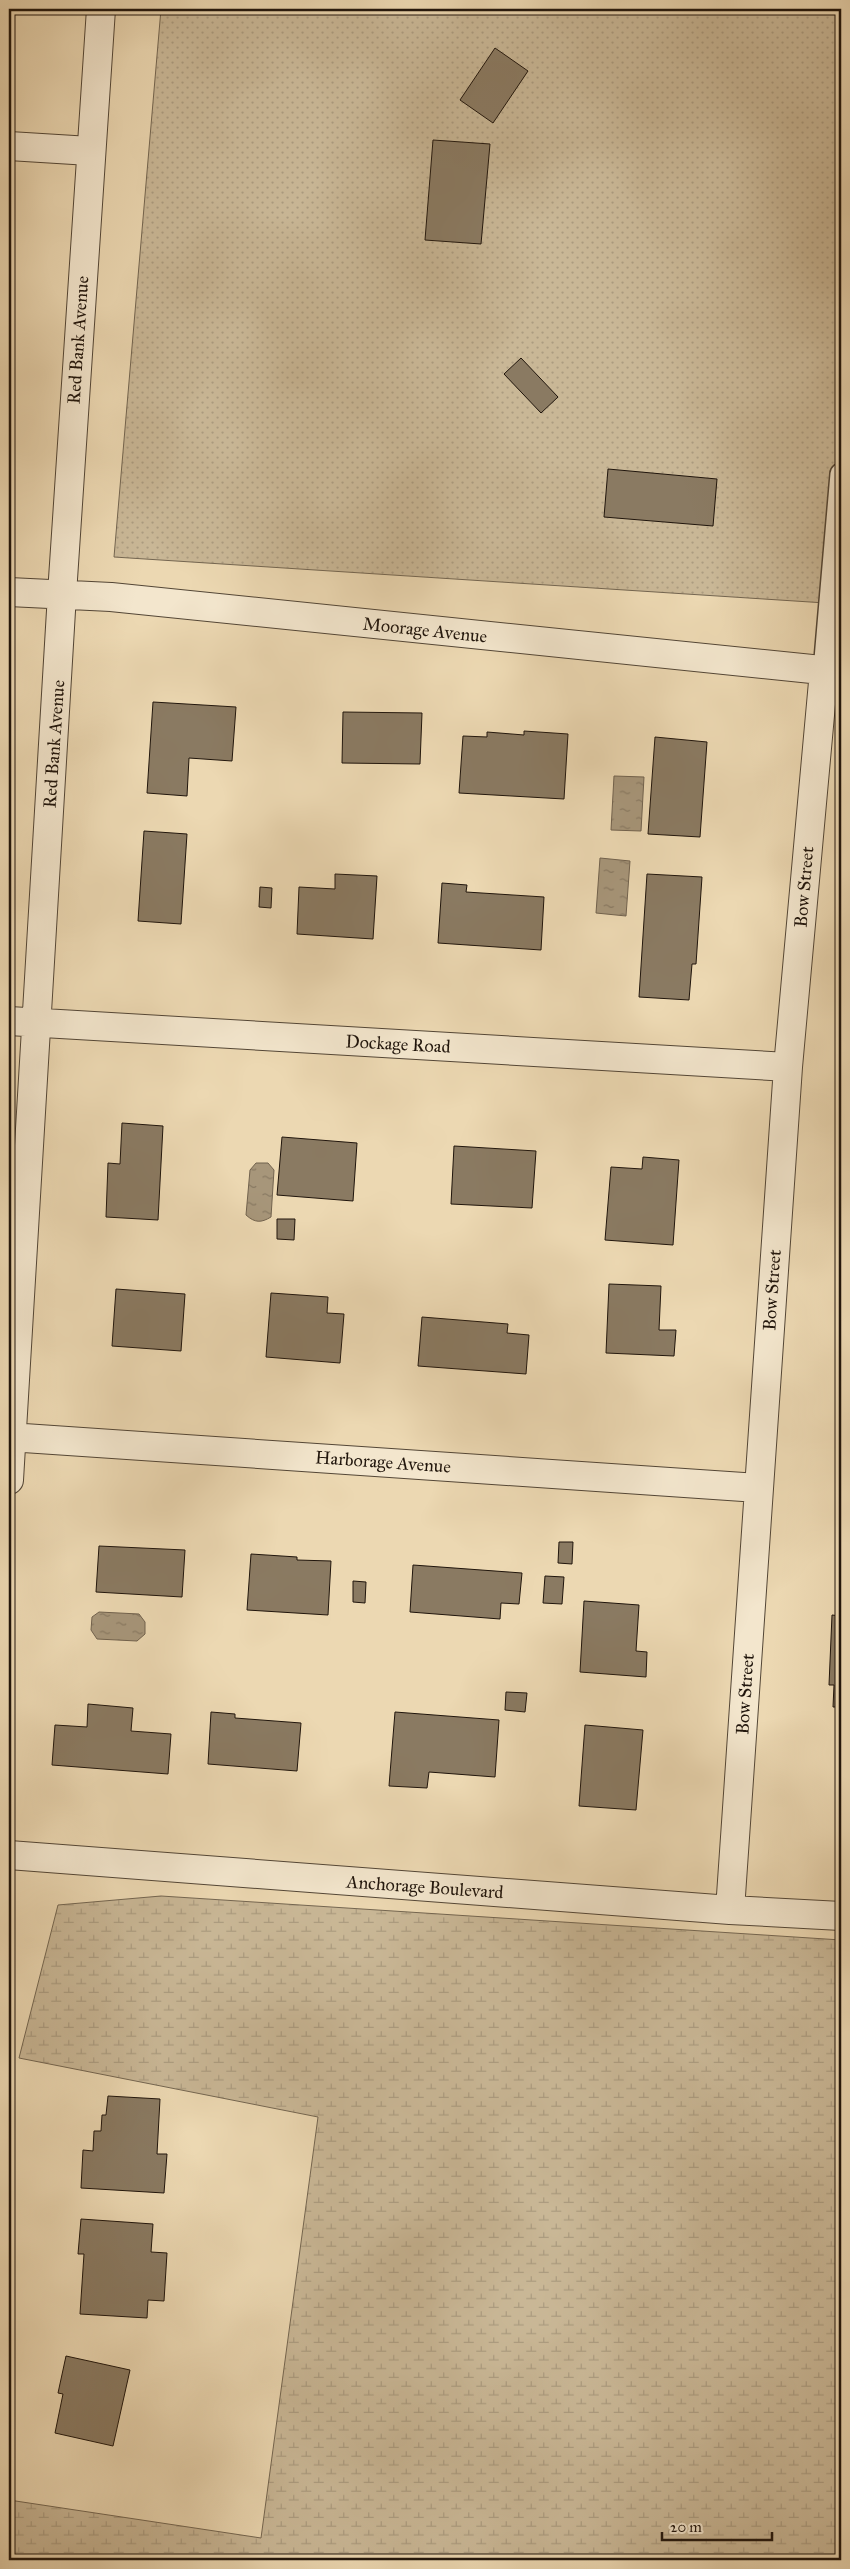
<svg xmlns="http://www.w3.org/2000/svg" width="850" height="2569" font-family="'IM FELL Great Primer',serif">
  <style>
    .wetland { fill: url(#wetland-marsh); stroke: #746651 }
    .park { fill: url(#park-dots); stroke: #746651 }
    .water { fill: url(#water-ripples); stroke: #71624e }
    .building { fill: #8a7a62; stroke: #20150c }
    .lines { fill: none; stroke-linecap: round; stroke-linejoin: round }
    .service-casing { stroke: #534636; stroke-width: 24 }
    .minor-casing { stroke: #534636; stroke-width: 30 }
    .service { stroke: #f3e6cd; stroke-width: 21 }
    .minor { stroke: #f3e6cd; stroke-width: 28 }
    .labels { text-anchor: middle; stroke-width: 4.5; stroke-linejoin: round; paint-order: stroke }
    .street-label { font-size: 18px; fill: #20150c; stroke: #f3e6cd }
  </style>
  <defs>
    <pattern id="wetland-marsh" width="20" height="14" patternUnits="userSpaceOnUse" patternTransform="scale(1.25)"><rect width="20" height="14" fill="#c9b796"/><path d="M1 5h8M5 5V1M11 12h8M15 12V8" fill="none" stroke="#ac9c80"/></pattern>
    <pattern id="park-dots" width="8" height="8" patternUnits="userSpaceOnUse" patternTransform="scale(1.25)"><rect width="8" height="8" fill="#c9b796"/><path d="M2 2h.1M6 6h.1" fill="none" stroke="#ac9c80" stroke-width="1.8" stroke-linecap="round"/></pattern>
    <pattern id="water-ripples" width="26" height="14" patternUnits="userSpaceOnUse" patternTransform="scale(1.25)"><rect width="26" height="14" fill="#a7967a"/><path d="M2 4q2-2 4 0t4 0M15 11q2-2 4 0t4 0" fill="none" stroke="#887962"/></pattern>
  </defs>
  <rect width="100%" height="100%" fill="#ecd8b2"/>
  <filter id="stains"><feTurbulence type="fractalNoise" baseFrequency=".004" numOctaves="4"/><feColorMatrix values="0 0 0 0 .2 0 0 0 0 .09 0 0 0 0 .02 0 0 0 .5 -.17"/></filter>
  <radialGradient id="worn" r=".72"><stop offset=".6" stop-color="#630" stop-opacity="0"/><stop offset="1" stop-color="#630" stop-opacity=".3"/></radialGradient>
  <path class="wetland" d="M161,1896L841,1940V2560H9V2500L261,2538L318,2117L19,2058L58,1905Z"/>
  <path class="park" d="M161,9H841V604L114,557Z"/>
  <path class="water" d="M614,776L644,777L641,831L611,830Z
    M600,858L630,861L626,916L596,913Z
    M256,1163H268L274,1170L271,1217C261,1223 255,1223 246,1215L250,1170Z
    M99,1612L139,1614L145,1622V1634L137,1641L97,1639L91,1630L92,1617Z"/>
  <path class="building" d="M495,48L528,71L493,123L460,100Z
    M433,140L490,144L481,244L425,240Z
    M521,358L558,397L541,413L504,374Z
    M608,469L717,479L713,526L604,517Z
    M153,702L236,707L232,761L189,758L187,796L147,793Z
    M343,712L422,713L420,764L342,763Z
    M524,731L568,734L564,799L459,793L463,736L487,737V732L524,735Z
    M655,737L707,742L700,837L648,834Z
    M144,831L187,834L181,924L138,921Z
    M335,874L377,876L373,939L297,934L299,887L335,889Z
    M647,874L702,877L696,964H692L689,1000L639,997Z
    M442,883L467,885L466,892L544,897L541,950L438,943Z
    M260,887L272,888L271,908L259,907Z
    M122,1123L163,1126L158,1220L106,1217L108,1163L120,1164Z
    M282,1137L357,1143L353,1201L277,1195Z
    M454,1146L536,1151L532,1208L451,1204Z
    M643,1157L679,1160L673,1245L605,1240L611,1167L642,1169Z
    M277,1219H295L294,1240L277,1239Z
    M609,1284L661,1286L659,1330H676L674,1356L606,1353Z
    M116,1289L185,1294L181,1351L112,1346Z
    M271,1293L328,1297L327,1313L344,1314L340,1363L266,1357Z
    M422,1317L508,1324L507,1333L529,1335L526,1374L418,1366Z
    M559,1542H573L572,1564L558,1563Z
    M99,1546L185,1550L182,1597L96,1592Z
    M251,1554L297,1557V1560L331,1561L328,1615L247,1610Z
    M413,1565L522,1573L519,1604L501,1603L500,1619L410,1612Z
    M545,1576L564,1577L562,1604L543,1603Z
    M353,1581L366,1582L365,1603L353,1602Z
    M584,1601L639,1605L636,1651L647,1652L646,1677L580,1672Z
    M832,1615L841,1616V1707H833L834,1685H829Z
    M506,1692L527,1693L525,1712L505,1710Z
    M88,1704L133,1708L131,1731L171,1734L168,1774L52,1765L55,1725L87,1727Z
    M211,1712L235,1714V1718L301,1723L297,1771L208,1764Z
    M395,1712L499,1720L495,1777L429,1772L427,1788L389,1786Z
    M585,1725L643,1730L636,1810L579,1806Z
    M108,2096L160,2099L157,2154H167L164,2193L81,2188L83,2150L93,2151L94,2131H101L102,2115H106Z
    M81,2219L153,2224L151,2252L167,2253L164,2301L148,2300L147,2318L80,2314L84,2254H78Z
    M66,2356L130,2370L113,2446L55,2433L63,2394L58,2393Z"/>
  <g class="lines">
    <g class="service-casing">
      <path id="service" d="M824,671L841,474"/>
    </g>
    <g class="minor-casing">
      <path id="minor" d="M9,146L90,151
        M9,592L111,597L841,672
        M9,1021L788,1067
        M9,1437L758,1488
        M9,1480L62,594L101,9
        M9,1855L730,1910L841,1916
        M730,1910L788,1067L824,671"/>
    </g>
    <use href="#service" class="service"/>
    <use href="#minor" class="minor"/>
  </g>
  <g class="labels">
    <g class="street-label">
      <text transform="translate(78 340) rotate(-86)" y="6">Red Bank Avenue</text>
      <text transform="translate(425 630) rotate(6)" y="6">Moorage Avenue</text>
      <text transform="translate(54 744) rotate(-86)" y="6">Red Bank Avenue</text>
      <text transform="translate(804 887) rotate(-85)" y="6">Bow Street</text>
      <text transform="translate(398 1044) rotate(3)" y="6">Dockage Road</text>
      <text transform="translate(772 1290) rotate(-86)" y="6">Bow Street</text>
      <text transform="translate(383 1462) rotate(4)" y="6">Harborage Avenue</text>
      <text transform="translate(745 1694) rotate(-86)" y="6">Bow Street</text>
      <text transform="translate(425 1887) rotate(4)" y="6">Anchorage Boulevard</text>
    </g>
  </g>
  <rect width="850" height="2569" fill="none" stroke="#ecd8b2" stroke-width="30"/>
  <rect x="10" y="10" width="830" height="2549" fill="none" stroke="#20150c" stroke-width="2.5"/>
  <rect x="15" y="15" width="820" height="2539" fill="none" stroke="#20150c"/>
  <path d="M662 2532v8h110v-8" fill="none" stroke="#20150c" stroke-width="2.5"/>
  <text x="670" y="2532" font-size="15" fill="#20150c" stroke="#f3e6cd" stroke-width="4" paint-order="stroke">20 m</text>
  <rect width="100%" height="100%" filter="url(#stains)"/>
  <rect width="100%" height="100%" fill="url(#worn)"/>
</svg>
